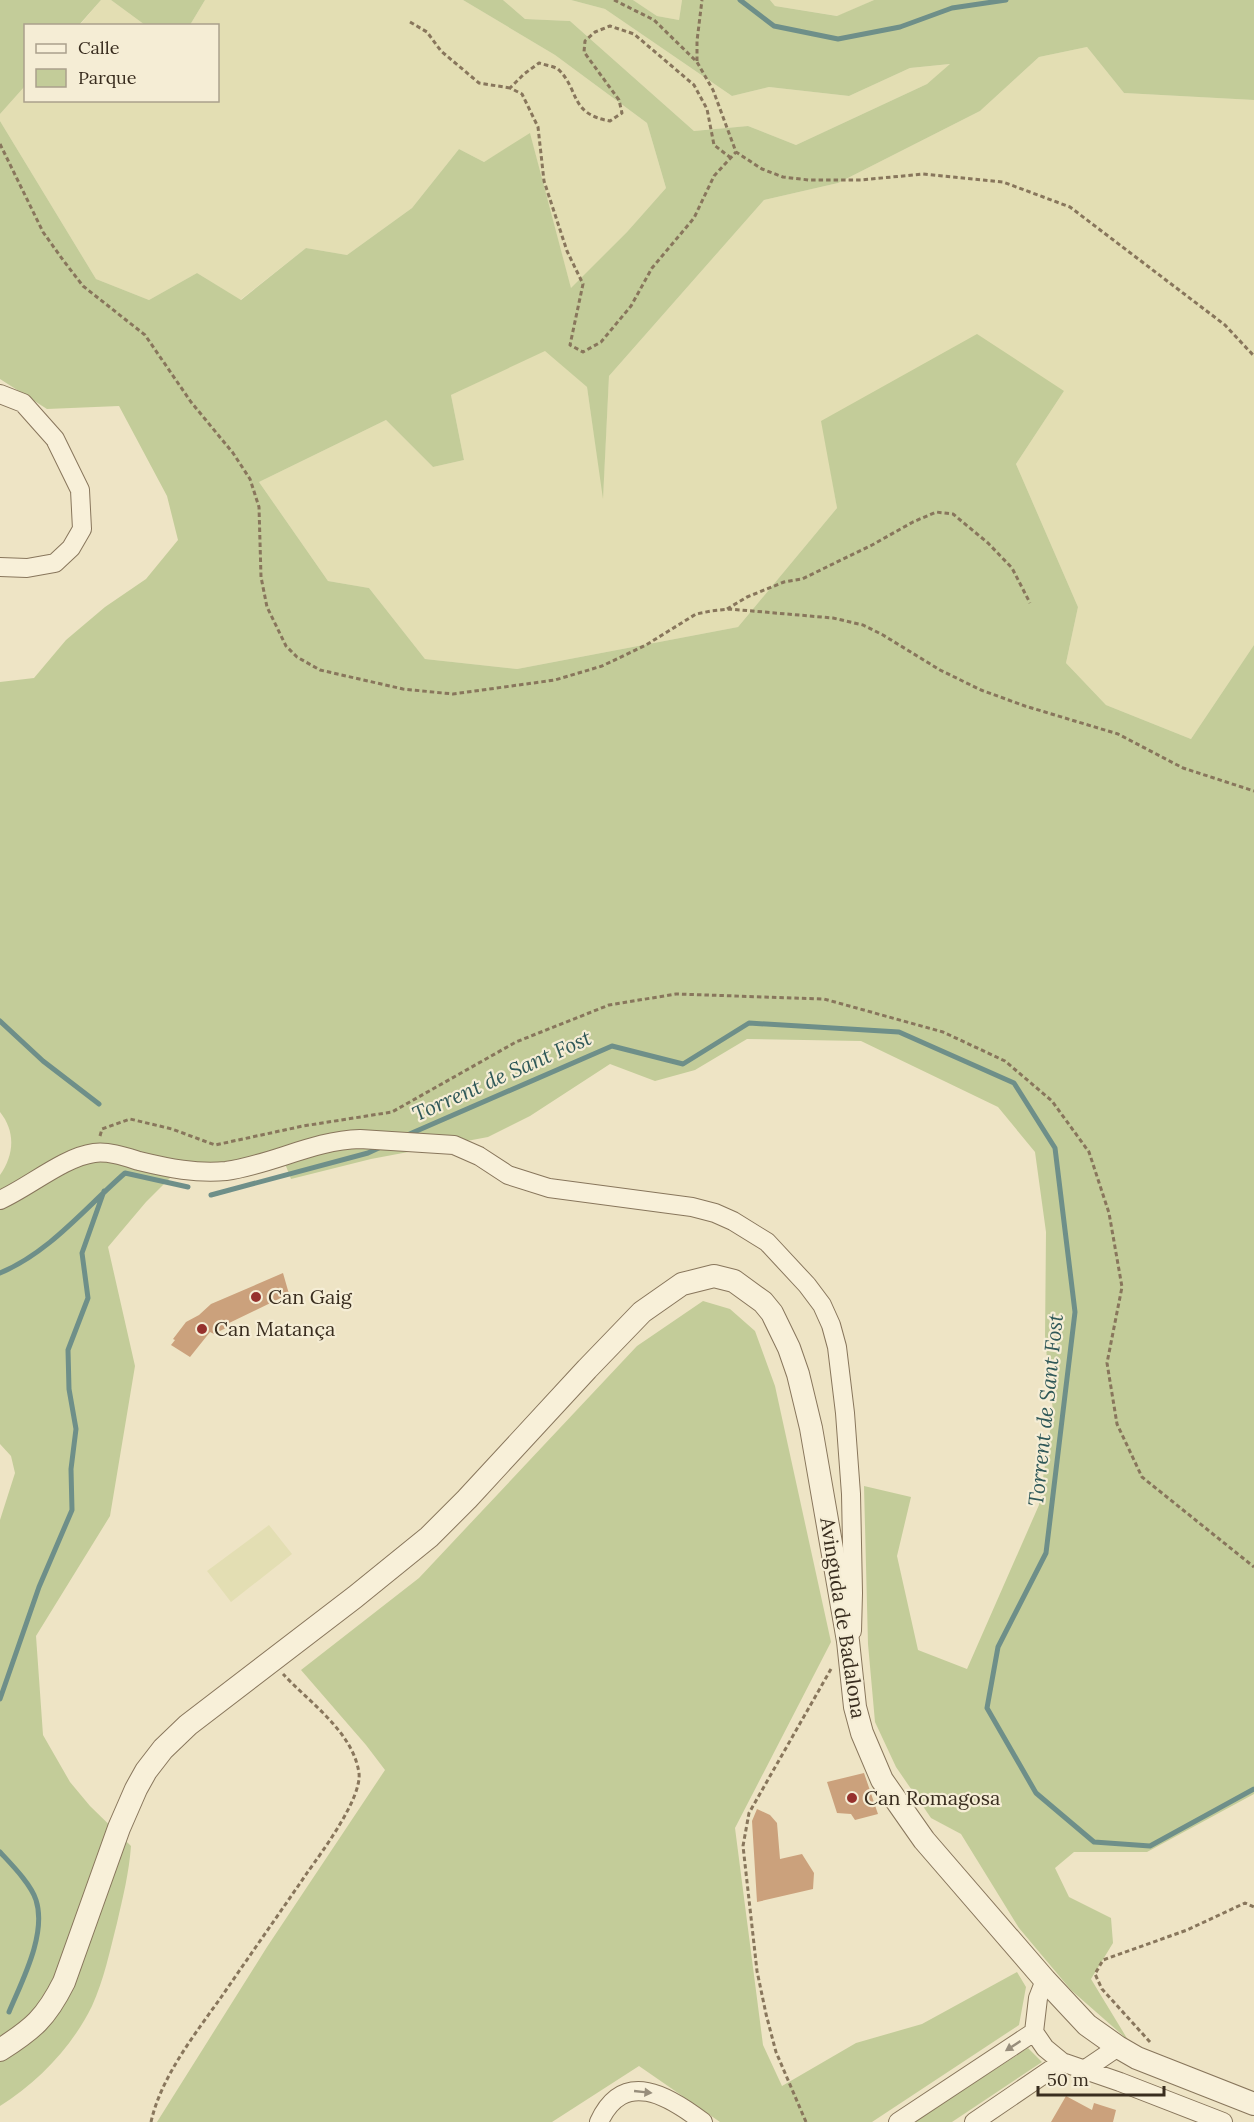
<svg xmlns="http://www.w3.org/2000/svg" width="1254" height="2122" font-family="Lora,serif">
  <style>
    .farmland { fill: #e3deb3 }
    .green { fill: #c3cc99 }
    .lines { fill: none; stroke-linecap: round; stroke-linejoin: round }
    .stream { stroke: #6e8f89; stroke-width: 5 }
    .building { fill: #cba17c }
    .minor-casing { stroke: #88765c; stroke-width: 20 }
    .tertiary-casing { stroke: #88765c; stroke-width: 24 }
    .path { stroke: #88765c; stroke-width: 3; stroke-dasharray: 4.5 3; stroke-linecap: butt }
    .minor { stroke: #f8f0d9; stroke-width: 18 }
    .tertiary { stroke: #f8f0d9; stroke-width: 22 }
    .oneway { fill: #988e7c }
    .poi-dot { fill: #96312d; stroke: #f5edd5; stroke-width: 2 }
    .labels { text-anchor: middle; stroke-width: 4.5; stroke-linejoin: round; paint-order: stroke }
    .poi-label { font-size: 20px; fill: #392d1f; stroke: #f5edd5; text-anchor: start }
    .street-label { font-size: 20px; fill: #392d1f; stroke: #f5edd5 }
    .water-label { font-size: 21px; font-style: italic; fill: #2f5858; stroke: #f5edd5 }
  </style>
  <rect width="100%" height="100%" fill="#eee4c5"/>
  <path class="farmland" d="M101,0H111L145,25L79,26Z
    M205,0H463L555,55L647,123L666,188L627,232L571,289L530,134L484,162L459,149L412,208L347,255L306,248L240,300L197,273L149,300L96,279L0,121V114L25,86L26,100H218V26L190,25Z
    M503,0H571L605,9L732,96L769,87L849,96L910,68L951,64L927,84L796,145L748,126L694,131L570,21L525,19Z
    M633,0H682L679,20L657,16Z
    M770,0H874L838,16L775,6Z
    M1087,47L1124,93L1254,100V645L1191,739L1106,705L1066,663L1078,607L1016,464L1064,391L822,421L837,508L738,627L517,669L425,659L369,588L328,581L259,482L386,420L433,467L464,460L451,395L545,350L587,387L603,495L609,376L764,200L838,183L980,111L1039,57Z
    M269,1525L292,1554L231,1602L207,1571Z"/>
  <path class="green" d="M0,0H101L79,25L26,26L25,86L0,114Z
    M111,0H205L190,25H145Z
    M463,0H503L525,19L570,21L694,131L748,126L796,145L927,84L950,64L910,68L849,96L769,87L732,96L605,9L571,0H633L657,16L679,20L682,0H770L775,6L837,16L874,0H1254V100L1124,93L1087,47L1039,57L980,111L838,183L764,200L609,376L603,499L587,387L545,351L451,395L464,460L433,467L386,420L259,482L328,581L369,588L425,659L517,669L738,627L837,508L821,421L977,334L1064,391L1016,464L1078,607L1066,663L1106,705L1191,739L1254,645V1794L1147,1852H1074L1055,1868L1069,1897L1111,1918L1113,1943L1091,1979L1128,2040L1071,1990L1019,1928L961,1834L931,1818L896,1767L875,1722L868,1644L864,1486L911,1497L897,1556L918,1650L967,1669L1039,1505L1053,1411L1045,1340L1046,1232L1035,1152L998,1107L861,1041L747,1039L695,1070L655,1081L610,1064L530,1116L488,1137L371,1159L291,1179L284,1161L183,1165L146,1202L108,1247L135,1366L110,1516L36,1636L43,1735L70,1782L90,1806L131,1846C129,1873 123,1897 117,1923C110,1950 104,1980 92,2006C72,2047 38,2082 0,2106V1520L15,1473L11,1456L0,1444V1175C14,1155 16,1132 0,1112V682L34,678L66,640L105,607L146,579L178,540L167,496L119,406L47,409L0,379V121L96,279L149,300L197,273L241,300L306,248L347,255L412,208L459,149L484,162L530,133L571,288L627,232L666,188L647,123L555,55Z
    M703,1301L730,1309L755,1331L775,1386L831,1642L735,1828L763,2045L782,2086L856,2043L922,2024L1017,1972L1026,1987L1019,2025L872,2122H720L639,2066L552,2122H157L267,1947L385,1770L366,1745L301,1670L419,1578L637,1346Z
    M1028,2048L1042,2062L952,2122H913Z"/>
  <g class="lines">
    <path class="stream" d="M740,0L774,26L838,39L900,27L952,8L1006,0
      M0,1021L43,1061L99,1104
      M405,1136L612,1046L683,1064L749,1023L899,1032L1014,1083L1055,1148L1075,1312L1046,1553L998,1647L987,1708L1036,1793L1094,1842L1150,1846L1254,1789
      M211,1195L368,1153L383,1146
      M0,1273C50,1252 85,1208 125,1173L188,1187
      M0,1699L39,1587L72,1510L71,1469L76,1429L69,1389L68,1350L88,1298L82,1253L104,1191
      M0,1852C11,1864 31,1884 36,1900C47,1934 22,1981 9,2012"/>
  </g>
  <path class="building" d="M283,1273L289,1294L227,1324L228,1327L214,1334L210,1332L190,1357L171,1345L175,1340L173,1339L186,1322L199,1315L211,1304Z
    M864,1773L878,1814L855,1820L851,1814L837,1813L827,1782Z
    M757,1809L770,1815L777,1823L780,1859L802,1854L814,1873L813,1889L757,1902L752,1821Z
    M1066,2096L1092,2110L1094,2103L1116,2110L1113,2122H1051Z"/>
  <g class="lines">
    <g class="minor-casing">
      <path id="minor" d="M0,394L23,403L55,439L80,490L82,529L71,548L55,563L27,568L0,567
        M0,1200C29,1187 64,1157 94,1153C109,1151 126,1157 139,1161C168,1168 197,1174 226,1171C271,1165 314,1140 360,1139L454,1145L479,1156L508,1175L549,1188L692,1207L715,1213L733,1221L767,1242L807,1285L822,1305L831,1325L837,1347L845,1413L851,1494L853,1593L852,1631
        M1034,2032L1045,2048L1062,2062L1120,2082L1223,2122
        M1084,2070L1118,2047
        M599,2122C624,2068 669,2096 703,2122
        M898,2122L1034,2032L1038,1998L1045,1980
        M974,2122L1062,2062"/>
    </g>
    <g class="tertiary-casing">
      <path id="tertiary" d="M0,2050C33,2029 46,2018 64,1982L119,1828L136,1789L146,1771L163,1749L188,1725L355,1597L429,1537L467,1499L587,1369L642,1312L682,1284L714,1276L734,1281L763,1302L772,1313L789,1348L798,1374L811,1428L848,1641L855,1707L862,1733L882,1780L924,1840L1045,1980L1087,2025L1118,2047L1137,2058L1254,2104"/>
    </g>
    <path class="path" d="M614,0L654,20L697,62L713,90L736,152L762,169L783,177L809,180H861L923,174L1003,182L1070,207L1225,325L1254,356
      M410,22L427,32L441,51L479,83L510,88
      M697,61V41L702,0
      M0,144L43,232L63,260L83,286L145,335L191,402L233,453L250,479L259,507L261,577L267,607L286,646L297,657L320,670L403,689L453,694L555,680L602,666L646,645L696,614L711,611L729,609L833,618L863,625L883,635L940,670L981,690L1025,706L1118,734L1183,768L1254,791
      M731,158L714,145L707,109L694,85L634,34L610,26L595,32L585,41L584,52L619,100L622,113L610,121C569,114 580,90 558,69C553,66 545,65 539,63L524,74L510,88L522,94L538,127L544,181L567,251L583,284L570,345L583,352L601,342L631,306L652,268L694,218L714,176L736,152
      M727,609L747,597L784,582L802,579L872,545L913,522L936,512L953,514L988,543L1012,568L1030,603
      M100,1136L102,1129L130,1119L172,1129L215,1145L303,1126L392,1112L516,1042L609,1005L676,994L824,999L943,1032L1005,1061L1052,1101L1089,1152L1109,1213L1122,1287L1107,1363L1117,1424L1142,1477L1254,1567
      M1150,2042L1102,1989L1095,1974L1103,1960L1187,1930L1245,1903L1254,1907
      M151,2122C161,2077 195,2034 222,1996C250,1955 279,1914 307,1873C322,1852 362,1798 359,1773C353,1732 310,1703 283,1674
      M806,2122L776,2052L766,2014L757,1971L743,1846L749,1813L831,1669"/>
    <use href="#minor" class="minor"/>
    <use href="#tertiary" class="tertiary"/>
  </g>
  <defs><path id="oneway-solid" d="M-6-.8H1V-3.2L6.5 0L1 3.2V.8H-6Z" transform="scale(1.5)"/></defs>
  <g class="oneway">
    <use href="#oneway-solid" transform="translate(1013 2046) rotate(147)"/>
    <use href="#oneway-solid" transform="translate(643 2092) rotate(6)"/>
  </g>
  <g class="poi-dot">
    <circle cx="256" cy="1297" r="6"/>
    <circle cx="202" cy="1329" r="6"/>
    <circle cx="852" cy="1798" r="6"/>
  </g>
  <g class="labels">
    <g class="poi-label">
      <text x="268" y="1304">Can Gaig</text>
      <text x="214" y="1336">Can Matança</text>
      <text x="864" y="1805">Can Romagosa</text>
    </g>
    <g class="street-label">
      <text transform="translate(843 1618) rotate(81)" y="7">Avinguda de Badalona</text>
    </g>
    <g class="water-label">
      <text transform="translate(502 1076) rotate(-24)" y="7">Torrent de Sant Fost</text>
      <text transform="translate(1046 1410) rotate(-84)" y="7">Torrent de Sant Fost</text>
    </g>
  </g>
  <rect x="24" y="24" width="195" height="78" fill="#f5edd5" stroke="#aaa08c" stroke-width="1.5"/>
  <rect x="36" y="44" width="30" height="9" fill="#f8f0d9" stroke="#aaa08c" stroke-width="1.5"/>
  <text x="78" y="54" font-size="18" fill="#392d1f">Calle</text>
  <rect x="36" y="69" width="30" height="18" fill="#c3cc99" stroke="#aaa08c" stroke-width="1.5"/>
  <text x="78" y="84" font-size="18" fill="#392d1f">Parque</text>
  <path d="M1038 2086v9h126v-9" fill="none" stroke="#392d1f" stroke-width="3"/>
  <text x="1047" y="2086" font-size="18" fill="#392d1f" stroke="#f5edd5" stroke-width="4.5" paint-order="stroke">50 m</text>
</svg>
